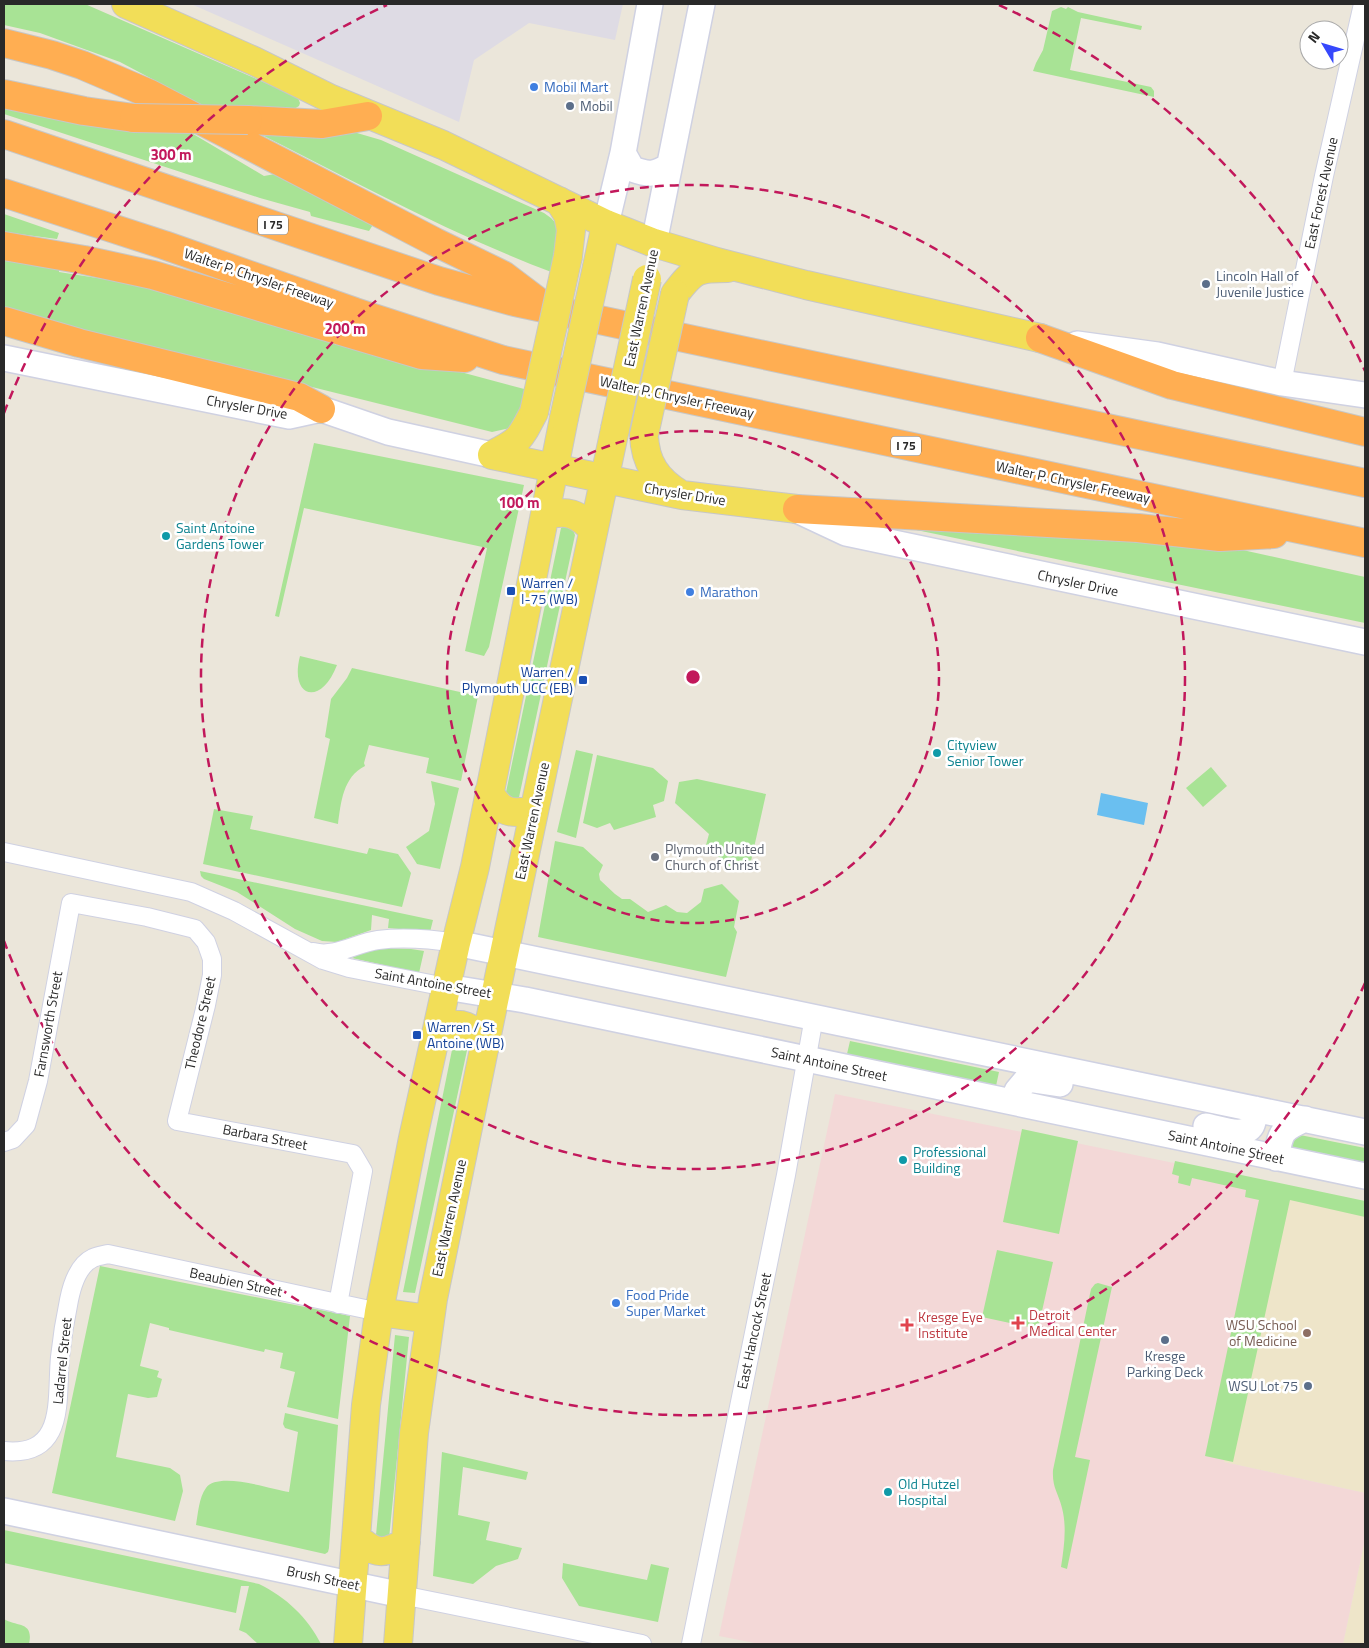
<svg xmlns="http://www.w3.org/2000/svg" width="1369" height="1648" font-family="'Titillium Web',sans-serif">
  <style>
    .industrial { fill: #dedbe4 }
    .education { fill: #eee5c9 }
    .medical { fill: #f3d8d7 }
    .green { fill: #a8e395 }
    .water { fill: #6abff0 }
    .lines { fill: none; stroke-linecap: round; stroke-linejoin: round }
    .street-casing { stroke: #cfd1e2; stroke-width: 20 }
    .secondary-casing { stroke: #cfd1e2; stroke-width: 28 }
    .primary-casing { stroke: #c7c7c7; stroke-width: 30 }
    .highway-casing { stroke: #c7c7c7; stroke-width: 30 }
    .street { stroke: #fff; stroke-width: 18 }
    .secondary { stroke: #fff; stroke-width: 25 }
    .primary { stroke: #f2de58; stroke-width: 28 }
    .highway { stroke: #ffae52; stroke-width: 28 }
    .primary-bridge-casing { stroke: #c7c7c7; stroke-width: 30; stroke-linecap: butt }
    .highway-bridge-casing { stroke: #c7c7c7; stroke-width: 30; stroke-linecap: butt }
    .primary-bridge { stroke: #f2de58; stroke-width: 28 }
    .highway-bridge { stroke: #ffae52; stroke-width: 28 }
    .ring { fill: none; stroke: #c2185b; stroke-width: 2.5; stroke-dasharray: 9 6 }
    .shop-dot { fill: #3f7fe0; stroke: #fff; stroke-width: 2 }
    .service-dot { fill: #5c6f8a; stroke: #fff; stroke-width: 2 }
    .culture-dot { fill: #0f9aa8; stroke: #fff; stroke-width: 2 }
    .transit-dot { fill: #1a4fb4; stroke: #fff; stroke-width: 2 }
    .worship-dot { fill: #6b7280; stroke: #fff; stroke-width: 2 }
    .health-dot { fill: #e0444e; stroke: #fff; stroke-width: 2 }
    .education-dot { fill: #8d6e63; stroke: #fff; stroke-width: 2 }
    .labels { text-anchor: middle; stroke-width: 5; stroke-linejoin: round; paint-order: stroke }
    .shield { fill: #fff; stroke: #696969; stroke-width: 1 }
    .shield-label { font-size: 12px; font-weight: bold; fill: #292929 }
    .shop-label { font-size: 14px; fill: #366cbe; stroke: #fff; text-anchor: start }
    .service-label { font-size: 14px; fill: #4e5e75; stroke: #fff; text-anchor: start }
    .street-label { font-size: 14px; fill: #292929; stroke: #fff }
    .culture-label { font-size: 14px; fill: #0d838f; stroke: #fff; text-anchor: start }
    .transit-label { font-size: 14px; fill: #164399; stroke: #fff; text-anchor: start }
    .worship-label { font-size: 14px; fill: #5b616d; stroke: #fff; text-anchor: start }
    .health-label { font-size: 14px; fill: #be3a42; stroke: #fff; text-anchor: start }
    .education-label { font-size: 14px; fill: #785e54; stroke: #fff; text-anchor: end }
    .centre { fill: #c2185b; stroke: #fff; stroke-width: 2.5 }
    .ring-label { font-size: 15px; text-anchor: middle; font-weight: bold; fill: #c2185b; stroke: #fff; stroke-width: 5; stroke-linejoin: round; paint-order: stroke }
  </style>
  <rect width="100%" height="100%" fill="#ebe6da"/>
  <path class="industrial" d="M191,4H623L615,40L529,23L474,60L459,122Z"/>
  <path class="education" d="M1277,1184L1365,1203V1493L1224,1462Z
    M1365,1539V1644H1343Z"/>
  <path class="medical" d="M835,1094L1277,1184L1224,1462L1365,1493V1539L1343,1644H760L719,1636Z"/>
  <path class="green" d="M4,4H85L293,95L298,98L300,103L299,106L294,109H284L245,106H203L120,62L40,33L4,25Z
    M1061,7L1066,9L1068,7L1078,12L1142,26L1141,30L1081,18L1070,70L1151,87L1154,91V97L1033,71L1036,63L1043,50L1052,11Z
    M4,102L183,128L264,176L275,174L374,223L369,231L311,216L310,212L260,198L4,114Z
    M252,130H335L357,133L381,140L544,213L551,218L561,229L554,273C450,234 352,180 252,130Z
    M4,214L59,233L57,239L4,232Z
    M4,259L59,266V272L129,283L528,390L515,427L492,432L4,310Z
    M314,443L524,485L489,647L484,656L465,651L487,548L304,508L279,617L275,616Z
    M960,524L1095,540H1144L1211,543L1365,577V623L892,525Z
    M563,527L572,528L575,535L518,802L505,797L561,528Z
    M300,656L337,665C321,707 289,698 300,656Z
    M352,668L478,696L461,781L426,773L429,758L369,745L364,763L365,766C343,777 341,802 338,824L314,818L330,739L325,737L331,699L347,678Z
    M576,750L593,754L576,838L557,832Z
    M597,755L653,768L668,781L664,801L653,805L656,817L614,830L610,823L597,828L583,823Z
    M1211,767L1227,786L1203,807L1186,788Z
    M697,779L766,794L751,861L731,868L706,845L709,834L675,803L679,782Z
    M431,781L459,788L440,869L417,864L406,847L429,831L435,804Z
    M214,809L253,816L250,829L367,854L369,848L398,854L411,873L402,907L203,864Z
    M555,841L583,847L603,865L599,874L600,880L615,894L622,899H630L648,912L666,905L677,912L687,913L701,902L704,889L722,884L739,901L734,927L737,932L726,977L538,937Z
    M200,871L433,920L430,932L388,928L389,919L372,915L371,930L337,942L322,941L295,929L237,892L204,879L201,876Z
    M381,948L411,949L424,951L419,973L352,958L362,953Z
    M457,1035L469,1041L415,1293L403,1292L454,1040Z
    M850,1041L999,1072L996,1086L847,1054Z
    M1022,1129L1078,1141L1059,1234L1003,1222Z
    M1295,1134L1365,1148V1163L1292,1148L1290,1147Z
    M1175,1161L1365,1201V1217L1290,1200L1233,1462L1205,1456L1259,1200L1245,1197L1246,1190L1192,1178L1190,1186L1178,1183L1179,1176L1172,1174Z
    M997,1250L1053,1262L1038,1329L982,1317Z
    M100,1266L350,1316L338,1419L287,1407L295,1372L280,1368L283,1353L265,1349L264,1352L169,1330V1328L150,1323L140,1366L159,1371L157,1377L162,1379L157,1397L148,1398L128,1394L116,1457L170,1468L180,1475L183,1491L175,1521L52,1493Z
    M1098,1283L1112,1287L1075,1457L1090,1460L1067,1569L1061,1567C1064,1548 1067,1527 1062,1508C1058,1492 1052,1488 1053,1470L1091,1289L1095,1284Z
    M395,1335L409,1337L389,1539L377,1537L376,1535Z
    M285,1413L338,1425L329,1548L328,1552L325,1554L196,1525C198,1514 199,1497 206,1488C218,1471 270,1489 289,1492L298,1432L285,1428L283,1424Z
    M442,1452L528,1472L526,1480L463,1467L458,1515L490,1522L486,1540L522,1548L518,1559L496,1566L473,1584L433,1576Z
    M4,1530L259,1584C286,1597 308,1618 321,1644H258L246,1633L239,1630L249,1586H241L236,1613L4,1563Z
    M563,1563L647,1580L651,1564L669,1568L658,1622L579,1606L562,1578Z
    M4,1619C17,1627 34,1621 29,1644H4Z"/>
  <path class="water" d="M1101,793L1148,803L1144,825L1097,815Z"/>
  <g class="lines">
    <g class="street-casing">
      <path id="street" d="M1282,383L1324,176L1363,4
        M4,852L191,892L234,911L323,960L349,968L446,987
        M313,952C335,958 356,943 378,940C404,937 430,939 456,943
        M4,1142L13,1139L26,1125L38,1081L71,903L147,917L195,929L206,942L212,959V975L206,1005L177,1121L353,1154L363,1171L338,1304
        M4,1451C67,1457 56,1399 60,1357C62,1338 65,1319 69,1300C72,1285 78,1265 93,1258C97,1256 104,1255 108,1254L379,1312
        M402,1595L642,1644
        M691,1644L786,1175L814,1017"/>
    </g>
    <g class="secondary-casing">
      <path id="secondary" d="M623,153L632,169C649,175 654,175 669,166
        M606,224L623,153L650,4
        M654,243L702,4
        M1077,344L1157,355L1282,383L1365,395
        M4,358L289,416L321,409L388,432L492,455
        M797,510L846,533L1365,642
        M456,943L1365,1132
        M446,987L525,1000L1365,1176
        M1014,1102L1017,1091L1027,1079L1060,1084
        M1206,1126C1218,1128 1244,1139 1252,1125C1254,1121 1254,1114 1255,1109
        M1276,1158C1281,1132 1280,1130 1305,1119
        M4,1511L402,1595"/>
    </g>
    <g class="primary-casing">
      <path id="primary" d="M126,4L254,61L331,99L443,145L606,224L654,243L717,262L806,285L1040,338
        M559,201L568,215L571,230L568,256
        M597,267L606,224
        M675,294C694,269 697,268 728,268
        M644,435C645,463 657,480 680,494
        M492,455L682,495L797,509
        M492,455C520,441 520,439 534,412
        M545,515C567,510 578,513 593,530
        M489,792C501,813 511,815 534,810
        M438,1028C461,1021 473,1024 485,1047
        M379,1312L429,1319
        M356,1537C375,1555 384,1555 406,1542
        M348,1644L366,1405L379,1312L413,1138L456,943L475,867L564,418
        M398,1644L414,1433L433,1299L490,1020L615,429"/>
    </g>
    <g class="highway-casing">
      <path id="highway" d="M4,43L52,55L82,65L150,94L435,242L503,275L540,303
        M4,94L84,111L134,118
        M248,120L322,124L368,116
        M4,134L439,281L515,302L1365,483
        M4,193L164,245L355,312L503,360L1365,543
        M4,246L84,260L153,275L422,355L465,358
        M4,321L79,343L299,397L321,409
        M1040,338L1172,385L1365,432
        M797,509L1138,528L1220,537L1274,534"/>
    </g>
    <use href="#street" class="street"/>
    <use href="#secondary" class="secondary"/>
    <use href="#primary" class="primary"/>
    <use href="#highway" class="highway"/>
    <g class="primary-bridge-casing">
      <path id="primary-bridge" d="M534,412L568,256
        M564,418L597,267
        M615,429L647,279
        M644,435L675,294"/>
    </g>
    <g class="highway-bridge-casing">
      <path id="highway-bridge" d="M134,118L248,120"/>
    </g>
    <use href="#primary-bridge" class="primary-bridge"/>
    <use href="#highway-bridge" class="highway-bridge"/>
  </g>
  <g class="ring">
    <circle cx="693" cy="677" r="246"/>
    <circle cx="693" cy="677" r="492"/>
    <path d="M1365 983A738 738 0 0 1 4 941M4 413A738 738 0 0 1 387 5M999 5A738 738 0 0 1 1365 371"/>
  </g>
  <g class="shop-dot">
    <circle cx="534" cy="87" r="5"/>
    <circle cx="690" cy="592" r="5"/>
    <circle cx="616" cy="1303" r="5"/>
  </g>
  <g class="service-dot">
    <circle cx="570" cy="106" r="5"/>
    <circle cx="1206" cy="284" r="5"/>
    <circle cx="1165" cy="1340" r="5"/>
    <circle cx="1308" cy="1386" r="5"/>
  </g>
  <g class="culture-dot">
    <circle cx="166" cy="536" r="5"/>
    <circle cx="937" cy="753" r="5"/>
    <circle cx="903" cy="1160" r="5"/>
    <circle cx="888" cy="1492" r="5"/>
  </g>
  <g class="transit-dot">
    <rect x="506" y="586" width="10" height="10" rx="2.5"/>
    <rect x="578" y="675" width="10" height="10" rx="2.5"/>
    <rect x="412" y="1030" width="10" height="10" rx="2.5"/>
  </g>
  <circle class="worship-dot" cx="655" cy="857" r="5"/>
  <g class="health-dot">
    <path d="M1015.5 1315.5h5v5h5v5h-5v5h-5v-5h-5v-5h5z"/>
    <path d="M904.5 1317.5h5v5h5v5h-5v5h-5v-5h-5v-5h5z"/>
  </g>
  <circle class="education-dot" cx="1307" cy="1333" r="5"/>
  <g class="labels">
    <g class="shield">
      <rect x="258" y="215.5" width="30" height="19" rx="4"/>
      <rect x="891" y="436.5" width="30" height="19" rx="4"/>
    </g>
    <g class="shield-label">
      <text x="273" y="229">I 75</text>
      <text x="906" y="450">I 75</text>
    </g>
    <g class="shop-label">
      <text x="544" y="92">Mobil Mart</text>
      <text x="700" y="597">Marathon</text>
      <text x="626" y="1300">Food Pride<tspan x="626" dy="16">Super Market</tspan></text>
    </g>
    <g class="service-label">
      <text x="580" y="111">Mobil</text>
      <text x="1216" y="281">Lincoln Hall of<tspan x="1216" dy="16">Juvenile Justice</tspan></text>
      <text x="1165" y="1361" text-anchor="middle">Kresge<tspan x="1165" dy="16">Parking Deck</tspan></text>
      <text x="1298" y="1391" text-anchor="end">WSU Lot 75</text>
    </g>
    <g class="street-label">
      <text transform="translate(1321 193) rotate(-78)" y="5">East Forest Avenue</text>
      <text transform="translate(259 278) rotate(19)" y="5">Walter P. Chrysler Freeway</text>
      <text transform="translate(641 308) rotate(-78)" y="5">East Warren Avenue</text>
      <text transform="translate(677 397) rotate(12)" y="5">Walter P. Chrysler Freeway</text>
      <text transform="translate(247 407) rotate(10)" y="5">Chrysler Drive</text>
      <text transform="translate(1073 482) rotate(12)" y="5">Walter P. Chrysler Freeway</text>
      <text transform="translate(685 494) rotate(9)" y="5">Chrysler Drive</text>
      <text transform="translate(1078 583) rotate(12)" y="5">Chrysler Drive</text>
      <text transform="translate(532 821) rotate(-78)" y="5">East Warren Avenue</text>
      <text transform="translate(433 983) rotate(10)" y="5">Saint Antoine Street</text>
      <text transform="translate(200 1023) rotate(-77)" y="5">Theodore Street</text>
      <text transform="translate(48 1024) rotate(-80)" y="5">Farnsworth Street</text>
      <text transform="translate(829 1064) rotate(12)" y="5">Saint Antoine Street</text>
      <text transform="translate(265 1137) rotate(11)" y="5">Barbara Street</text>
      <text transform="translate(1226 1147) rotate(12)" y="5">Saint Antoine Street</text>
      <text transform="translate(449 1218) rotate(-78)" y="5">East Warren Avenue</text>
      <text transform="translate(236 1282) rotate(12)" y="5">Beaubien Street</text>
      <text transform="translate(754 1331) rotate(-78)" y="5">East Hancock Street</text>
      <text transform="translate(62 1361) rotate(-84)" y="5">Ladarrel Street</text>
      <text transform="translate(323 1578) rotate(12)" y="5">Brush Street</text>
    </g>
    <g class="culture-label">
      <text x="176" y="533">Saint Antoine<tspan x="176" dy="16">Gardens Tower</tspan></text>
      <text x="947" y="750">Cityview<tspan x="947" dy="16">Senior Tower</tspan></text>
      <text x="913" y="1157">Professional<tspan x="913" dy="16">Building</tspan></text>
      <text x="898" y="1489">Old Hutzel<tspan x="898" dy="16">Hospital</tspan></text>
    </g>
    <g class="transit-label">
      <text x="521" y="588">Warren /<tspan x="521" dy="16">I-75 (WB)</tspan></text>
      <text x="573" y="677" text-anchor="end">Warren /<tspan x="573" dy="16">Plymouth UCC (EB)</tspan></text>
      <text x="427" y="1032">Warren / St<tspan x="427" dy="16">Antoine (WB)</tspan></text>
    </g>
    <g class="worship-label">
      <text x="665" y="854">Plymouth United<tspan x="665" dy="16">Church of Christ</tspan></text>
    </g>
    <g class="health-label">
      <text x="1029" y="1320">Detroit<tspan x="1029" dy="16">Medical Center</tspan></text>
      <text x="918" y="1322">Kresge Eye<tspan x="918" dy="16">Institute</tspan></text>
    </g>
    <g class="education-label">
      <text x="1297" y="1330">WSU School<tspan x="1297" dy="16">of Medicine</tspan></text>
    </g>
  </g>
  <circle cx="693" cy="677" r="8" class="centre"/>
  <g class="ring-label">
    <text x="171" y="160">300 m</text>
    <text x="345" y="334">200 m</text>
    <text x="519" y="508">100 m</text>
  </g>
  <rect width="1369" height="1648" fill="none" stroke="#292929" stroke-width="10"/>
  <g transform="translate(1324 45) rotate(308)"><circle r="24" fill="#ffffff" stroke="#a9a9a9"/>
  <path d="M0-4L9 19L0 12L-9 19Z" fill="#3648fc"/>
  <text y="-8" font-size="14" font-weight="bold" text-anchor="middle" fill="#292929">N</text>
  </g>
</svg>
